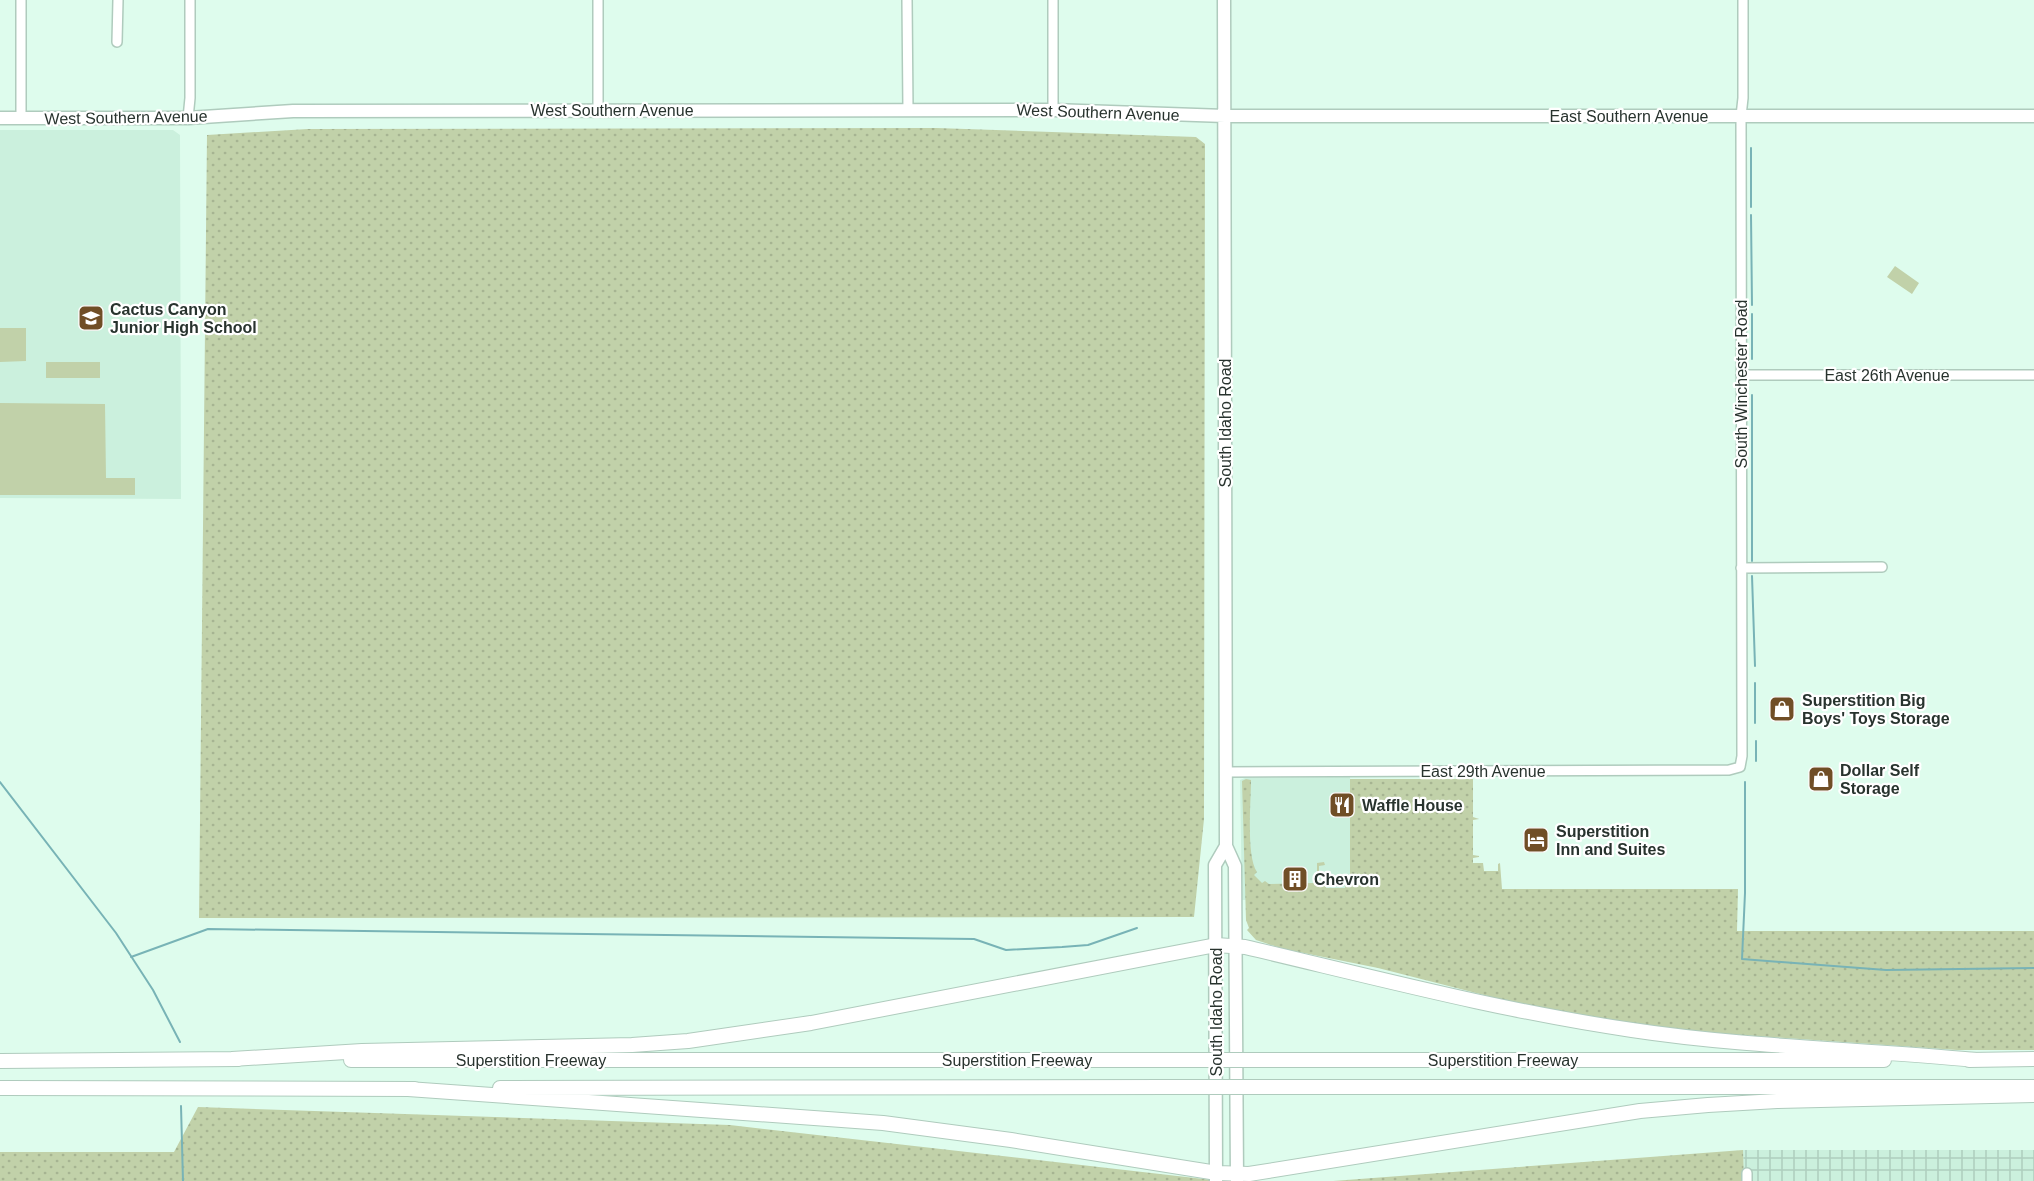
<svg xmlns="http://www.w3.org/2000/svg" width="2034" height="1181" font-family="Arial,sans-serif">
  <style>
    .built { fill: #cbf0dd }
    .industrial { fill: url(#industrial-grid) }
    .grass { fill: url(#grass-dots) }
    .pitch { fill: #c1d1a9 }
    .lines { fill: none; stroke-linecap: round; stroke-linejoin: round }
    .stream { stroke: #78b3b6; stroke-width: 2 }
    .minor-casing { stroke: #afcbbd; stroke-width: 12 }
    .major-casing { stroke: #afcbbd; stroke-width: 15 }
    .highway-casing { stroke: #afcbbd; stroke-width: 16 }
    .minor { stroke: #fff; stroke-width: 9 }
    .major { stroke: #fff; stroke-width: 12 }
    .highway { stroke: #fff; stroke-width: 14 }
    .highway-bridge-casing { stroke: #afcbbd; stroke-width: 16; stroke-linecap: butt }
    .highway-bridge { stroke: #fff; stroke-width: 14 }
    .labels { text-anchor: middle; stroke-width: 4.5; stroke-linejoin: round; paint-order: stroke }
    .street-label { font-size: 16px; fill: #28332e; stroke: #fff }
    .poi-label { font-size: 16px; font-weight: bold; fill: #28332e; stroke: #fff; text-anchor: start }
  </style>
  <defs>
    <pattern id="industrial-grid" width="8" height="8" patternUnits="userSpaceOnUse" patternTransform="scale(1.5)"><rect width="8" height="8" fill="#cbf0dd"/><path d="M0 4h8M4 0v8" fill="none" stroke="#aecebe"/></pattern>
    <pattern id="grass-dots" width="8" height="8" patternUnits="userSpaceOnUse" patternTransform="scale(1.5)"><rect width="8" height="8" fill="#c1d1a9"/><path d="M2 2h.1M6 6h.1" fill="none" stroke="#a6b492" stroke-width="1.8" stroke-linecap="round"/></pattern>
  </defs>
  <rect width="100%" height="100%" fill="#defced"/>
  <path class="built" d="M0,130H173L180,135L181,499L0,498Z
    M1350,777L1352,897L1242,900L1240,780L1245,778Z"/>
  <path class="industrial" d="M1743,1150H2034V1181H1744Z"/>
  <path class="grass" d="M936,128L1196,137L1205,144L1204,819L1194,917L199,918L207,135L308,129Z
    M1246,779L1251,780C1251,802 1246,856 1257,872L1254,875L1262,883L1265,881L1269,884L1313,883L1317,879V863L1324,862L1325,865L1319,866V880L1326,881V888H1345V881L1350,880V779H1473V817L1479,819L1473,820V855L1479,856V857L1473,858V863H1483L1484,871H1498V864L1500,863L1502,889H1738L1737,931H2034V1050H1957L1669,1030L1551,1012L1378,968L1284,949L1256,940L1247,930L1249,928L1246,920L1242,781Z
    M198,1107L730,1125L1221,1181H0V1152H174Z
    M1743,1150L1744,1181H1333Z"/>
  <path class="pitch" d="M1895,266L1919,283L1912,294L1887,277Z
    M0,328H26V361L0,362Z
    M46,362H100V378H46Z
    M0,403L105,404L106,478H135V495H0Z"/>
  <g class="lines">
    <path class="stream" d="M1751,148V207
      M1751,215L1752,305
      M1752,314V359
      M1752,395V561
      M1752,576L1755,666
      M1755,683V723
      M1756,741V761
      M0,782L116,933L153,990L180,1042
      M1745,782V893L1742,959L1886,970L2034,968
      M131,957L208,929L974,939L1006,950L1062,947L1088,945L1137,928
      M181,1106L183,1181"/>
    <g class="minor-casing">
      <path id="minor" d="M598,0V110
        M907,0L908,110
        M117,42L118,0
        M1053,110V0
        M21,118V0
        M188,118L190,98V0
        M1741,375H2034
        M1741,568L1882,567
        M1226,772L1729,770L1740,767L1742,756L1741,116L1743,98V0
        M1747,1173V1181"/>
    </g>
    <g class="major-casing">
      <path id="major" d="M1224,0L1226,846L1235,866L1237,1181
        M0,118H188L293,111L1053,110L1225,116H2034
        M1216,1181L1215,865L1226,846"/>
    </g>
    <g class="highway-casing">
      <path id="highway" d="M232,1059L362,1051L632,1045L688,1041L811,1023L1216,945L1245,947C1373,977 1501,1011 1632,1030C1744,1047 1862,1049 1976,1060
        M351,1060H1171
        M1271,1060H1884
        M1969,1060L2034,1059
        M0,1061L239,1059
        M1273,1087H2034
        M0,1088L415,1089
        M500,1088L1171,1087
        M408,1089L883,1123L1011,1140L1217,1173L1249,1174L1640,1111L1708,1105L1777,1101L2034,1095"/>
    </g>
    <use href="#minor" class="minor"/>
    <use href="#major" class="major"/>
    <use href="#highway" class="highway"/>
    <g class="highway-bridge-casing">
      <path id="highway-bridge" d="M1171,1060H1271
        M1171,1087H1273"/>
    </g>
    <use href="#highway-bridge" class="highway-bridge"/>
  </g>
  <defs>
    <g id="school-square" transform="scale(1.35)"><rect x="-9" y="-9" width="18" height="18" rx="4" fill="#704e26" stroke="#fff"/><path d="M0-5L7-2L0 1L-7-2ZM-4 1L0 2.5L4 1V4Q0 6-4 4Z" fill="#fff"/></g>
    <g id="shop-square" transform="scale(1.35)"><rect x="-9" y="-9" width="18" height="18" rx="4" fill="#704e26" stroke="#fff"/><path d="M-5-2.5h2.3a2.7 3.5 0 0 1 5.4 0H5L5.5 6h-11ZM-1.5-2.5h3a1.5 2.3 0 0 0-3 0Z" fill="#fff"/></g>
    <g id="restaurant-square" transform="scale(1.35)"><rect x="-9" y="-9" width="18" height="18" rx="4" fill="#704e26" stroke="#fff"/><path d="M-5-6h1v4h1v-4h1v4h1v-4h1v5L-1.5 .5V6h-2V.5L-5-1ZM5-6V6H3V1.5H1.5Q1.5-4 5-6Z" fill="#fff"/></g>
    <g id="hotel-square" transform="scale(1.35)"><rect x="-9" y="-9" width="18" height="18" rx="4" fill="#704e26" stroke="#fff"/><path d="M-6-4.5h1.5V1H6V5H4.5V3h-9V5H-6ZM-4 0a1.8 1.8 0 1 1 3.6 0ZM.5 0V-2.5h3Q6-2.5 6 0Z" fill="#fff"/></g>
    <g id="building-square" transform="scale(1.35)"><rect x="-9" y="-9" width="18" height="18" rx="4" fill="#704e26" stroke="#fff"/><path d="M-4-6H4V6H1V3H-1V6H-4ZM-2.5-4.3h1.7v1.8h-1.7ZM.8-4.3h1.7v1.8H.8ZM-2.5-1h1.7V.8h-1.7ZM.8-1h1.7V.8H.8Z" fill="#fff"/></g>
  </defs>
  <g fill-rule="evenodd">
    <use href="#school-square" x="91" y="318"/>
    <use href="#shop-square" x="1782" y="709"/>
    <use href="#shop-square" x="1821" y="779"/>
    <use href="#restaurant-square" x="1342" y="805"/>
    <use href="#hotel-square" x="1536" y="840"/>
    <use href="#building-square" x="1295" y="879"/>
  </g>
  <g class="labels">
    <g class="street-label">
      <text x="612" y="116">West Southern Avenue</text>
      <text transform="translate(1098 112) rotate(2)" y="6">West Southern Avenue</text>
      <text x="1629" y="122">East Southern Avenue</text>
      <text transform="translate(126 117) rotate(-1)" y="6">West Southern Avenue</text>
      <text x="1887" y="381">East 26th Avenue</text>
      <text transform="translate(1741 384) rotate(-90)" y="6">South Winchester Road</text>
      <text transform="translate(1225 423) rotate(-90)" y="6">South Idaho Road</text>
      <text x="1483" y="777">East 29th Avenue</text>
      <text transform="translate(1216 1012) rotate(-90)" y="6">South Idaho Road</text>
      <text x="531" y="1066">Superstition Freeway</text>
      <text x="1017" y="1066">Superstition Freeway</text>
      <text x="1503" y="1066">Superstition Freeway</text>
    </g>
    <g class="poi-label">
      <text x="110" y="315">Cactus Canyon<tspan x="110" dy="18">Junior High School</tspan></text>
      <text x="1802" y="706">Superstition Big<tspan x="1802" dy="18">Boys' Toys Storage</tspan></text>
      <text x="1840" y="776">Dollar Self<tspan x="1840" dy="18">Storage</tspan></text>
      <text x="1362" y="811">Waffle House</text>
      <text x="1556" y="837">Superstition<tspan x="1556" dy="18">Inn and Suites</tspan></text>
      <text x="1314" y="885">Chevron</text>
    </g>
  </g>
</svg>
